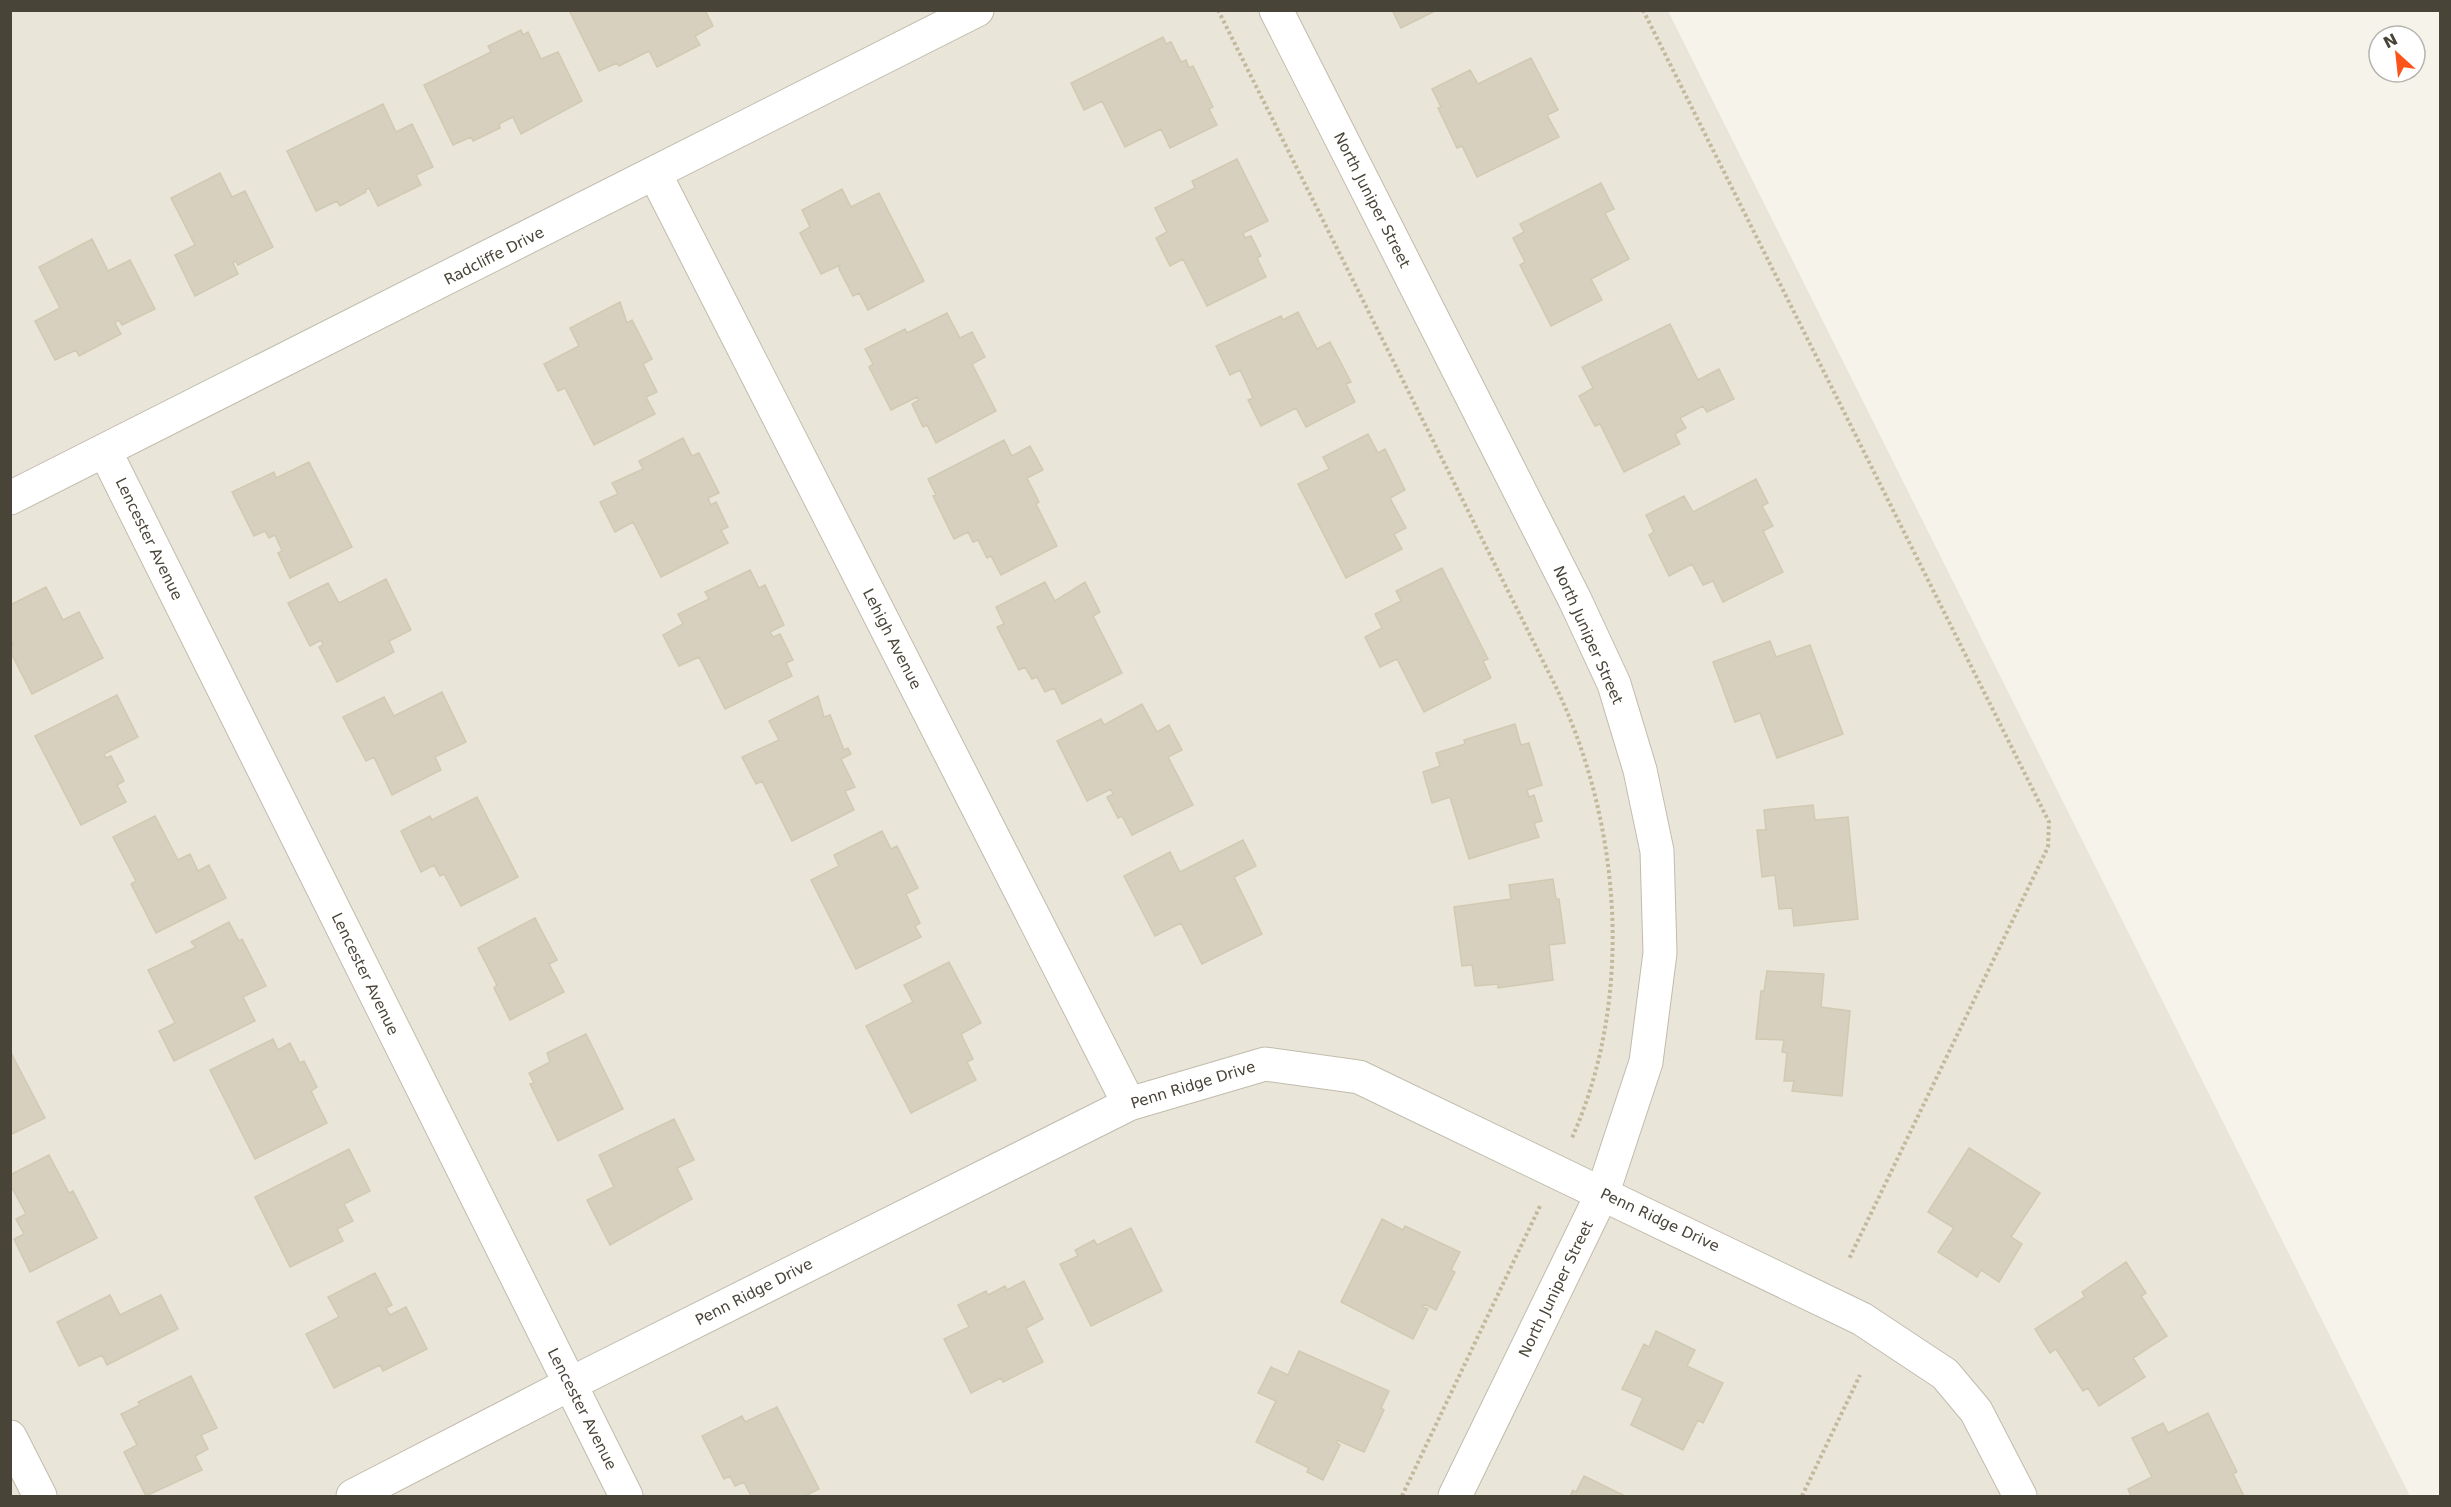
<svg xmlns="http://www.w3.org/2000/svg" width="2451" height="1507" font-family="'DejaVu Sans',sans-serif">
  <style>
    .residential { fill: #e9e5d8 }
    .building { fill: #d7d0bf; stroke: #d2c9b2; stroke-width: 1.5 }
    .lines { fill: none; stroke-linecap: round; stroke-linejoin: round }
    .street-casing { stroke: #c1bcac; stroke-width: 35 }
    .path { stroke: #c2b99d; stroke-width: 4; stroke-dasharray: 3 3; stroke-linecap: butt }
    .street { stroke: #fff; stroke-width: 33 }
    .labels { text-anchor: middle; stroke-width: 4.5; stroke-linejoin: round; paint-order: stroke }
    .street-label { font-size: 15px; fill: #494438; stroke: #fff }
  </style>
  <rect width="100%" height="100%" fill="#f5f3ea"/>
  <path class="residential" d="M10,11H1668L2410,1496H11Z"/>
  <path class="building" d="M569,10H705L713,26L695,36L700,45L657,67L649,51L619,66L617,63L599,71Z
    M1392,10H1437L1401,28Z
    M521,30L523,35L528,32L541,59L558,52L582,101L521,134L513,117L499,124L500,128L473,141L471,137L453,145L424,85L491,52L488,46Z
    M1163,37L1166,44L1171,42L1181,62L1186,60L1189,68L1193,66L1213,107L1209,109L1217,125L1170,148L1161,129L1125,147L1102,101L1084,110L1071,83Z
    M1531,58L1558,110L1547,115L1559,137L1477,177L1462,146L1457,148L1438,108L1441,107L1432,89L1470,70L1478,84Z
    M383,104L396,132L412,124L433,167L416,175L421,185L378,206L369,188L365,190L366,192L340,206L337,201L316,211L287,151Z
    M1237,159L1268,221L1243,233L1245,238L1251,236L1261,256L1257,258L1266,277L1207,306L1183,259L1170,266L1156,238L1167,232L1155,208L1195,188L1192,181Z
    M220,173L232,197L245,191L273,247L238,265L236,261L233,263L238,274L195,296L175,255L195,245L171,198Z
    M1601,183L1614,209L1605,213L1629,259L1591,279L1602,300L1551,326L1520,265L1525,262L1513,238L1524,232L1520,224Z
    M842,189L851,207L879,193L924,281L868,310L859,293L853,296L839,269L840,265L821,274L800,233L810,227L802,210Z
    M92,239L108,271L130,260L155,309L122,325L119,320L115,323L121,334L79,356L76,350L55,360L35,321L60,308L39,267Z
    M620,302L627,323L632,320L652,359L643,364L657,392L646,397L655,414L594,445L565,388L558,391L544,364L579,346L570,328Z
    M1298,312L1317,349L1330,342L1351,382L1346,384L1355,402L1306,427L1296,408L1261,426L1248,400L1253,398L1240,370L1230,375L1216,346L1281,316L1283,320Z
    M947,313L960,338L972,332L985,357L972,364L996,411L936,443L927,425L923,427L912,404L919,400L917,397L891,410L869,367L873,364L865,349L905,329L907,333Z
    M1670,324L1698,380L1719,369L1734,399L1707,412L1703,406L1680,418L1686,428L1675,434L1680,444L1624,472L1600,424L1595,426L1579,396L1593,388L1582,367Z
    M1368,434L1378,453L1385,449L1405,490L1390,498L1406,528L1394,534L1402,549L1346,578L1298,484L1329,469L1323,457Z
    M683,438L692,456L699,453L719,493L708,498L711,505L716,502L728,527L721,530L728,543L661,577L633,522L615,532L600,502L618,494L612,483L643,469L639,461Z
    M1004,440L1012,456L1030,446L1043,470L1027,478L1039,502L1036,504L1057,546L1001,575L991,556L987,558L978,540L973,542L968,532L954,539L933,496L936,495L928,479Z
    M309,462L352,547L290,578L278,553L282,551L275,535L269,538L265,531L254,536L232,492L274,472L276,478Z
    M1756,479L1768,503L1762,506L1773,526L1763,531L1783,572L1723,602L1713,581L1703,585L1692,564L1669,576L1649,535L1654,532L1646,515L1684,496L1693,512Z
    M1442,568L1488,659L1483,661L1491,678L1424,712L1397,659L1380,667L1365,637L1382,628L1375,614L1401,601L1396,591Z
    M750,570L759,588L765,585L784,625L770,632L773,637L780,634L793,660L786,663L792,676L725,709L699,657L679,666L663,635L683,624L678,614L709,599L705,592Z
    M386,579L411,630L389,641L394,652L337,682L319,647L323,645L321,640L310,646L288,603L328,583L339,603Z
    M1045,582L1055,601L1085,582L1100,612L1093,616L1122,673L1062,704L1054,688L1045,692L1037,677L1032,679L1025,667L1019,670L997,627L1004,624L996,607Z
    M46,587L63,620L79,612L103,658L32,694L10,651L13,644L10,639V605Z
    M1770,641L1776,657L1810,645L1843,734L1777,758L1760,713L1735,722L1713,662Z
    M442,692L466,742L435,757L441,770L392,795L374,757L366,761L343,717L384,697L394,716Z
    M117,695L138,737L104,754L106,758L111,756L124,781L117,785L126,802L81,825L35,736Z
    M818,696L824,717L830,715L844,750L848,748L851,754L841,759L855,787L845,791L854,810L792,841L762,781L756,784L742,757L779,740L769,721Z
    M1142,704L1157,732L1169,725L1182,750L1168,757L1193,805L1132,835L1122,816L1118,818L1107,797L1113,794L1111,789L1087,801L1057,741L1101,719L1104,725Z
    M1515,724L1521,745L1529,743L1542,785L1527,790L1529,797L1534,795L1542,821L1534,823L1539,837L1469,859L1450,797L1432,803L1423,772L1440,766L1436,753L1465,744L1464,740Z
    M477,797L518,877L461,906L444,874L440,876L434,865L421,872L401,831L430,816L432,820Z
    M1813,805L1815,820L1848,817L1858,919L1794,926L1792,908L1779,909L1775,875L1762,877L1757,830H1766L1764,810Z
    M155,816L178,860L190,854L198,871L209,865L226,898L156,933L131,884L136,881L113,837Z
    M882,831L891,849L897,846L918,888L906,894L920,923L915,926L921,937L856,969L811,880L839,866L834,855Z
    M1243,840L1256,866L1234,877L1262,934L1202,964L1181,923L1155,936L1124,876L1170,852L1180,872Z
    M1553,879L1556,899H1559L1565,943L1549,945L1553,980L1498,988V984L1475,986L1472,965L1462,966L1454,907L1511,899L1509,885Z
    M535,918L557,960L549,964L564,992L510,1020L494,988L497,985L478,948Z
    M229,922L239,941L242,939L266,986L243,997L255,1021L174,1061L159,1031L175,1023L148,970L196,947L191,942Z
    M949,962L981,1023L961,1034L973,1059L967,1062L976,1080L911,1113L866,1026L913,1002L904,985Z
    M1767,971L1824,974L1821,1007L1850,1011L1842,1096L1792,1091L1794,1081H1784L1787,1053L1782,1052L1784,1040L1756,1039L1761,991H1764Z
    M586,1034L623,1109L558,1141L530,1084L534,1083L529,1073L550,1062L547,1053Z
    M273,1039L278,1050L290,1043L300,1063L304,1061L317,1087L311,1091L327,1123L255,1159L210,1070Z
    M10,1051L45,1118L10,1135Z
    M674,1119L694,1160L677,1168L692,1199L610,1245L587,1200L614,1187L599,1155Z
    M1969,1148L2040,1193L2011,1237L2022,1244L1999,1282L1981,1270L1977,1277L1938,1252L1954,1228L1928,1212Z
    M349,1149L370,1191L344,1204L353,1221L337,1229L343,1241L290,1267L255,1197Z
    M49,1155L69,1193L73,1191L97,1238L30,1272L14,1239L24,1234L16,1219L26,1214L10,1184V1175Z
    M1382,1219L1403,1230L1405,1226L1460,1252L1451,1270L1455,1272L1436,1310L1424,1304L1422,1307L1428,1309L1413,1339L1341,1302Z
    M1131,1228L1162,1291L1091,1326L1060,1264L1078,1256L1075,1250L1094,1240L1097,1245Z
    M2126,1262L2146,1293L2141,1296L2167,1336L2133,1358L2145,1377L2099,1406L2088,1388L2083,1391L2056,1349L2050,1353L2035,1329L2085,1297L2082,1292Z
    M375,1273L392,1305L386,1308L390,1315L406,1307L427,1349L383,1371L380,1365L334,1388L306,1334L339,1317L328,1297Z
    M1024,1281L1043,1319L1026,1328L1043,1362L1003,1382L1001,1378L971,1393L944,1339L969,1327L958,1305L986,1291L988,1295L1005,1286L1007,1290Z
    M110,1295L120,1315L161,1295L178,1329L107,1365L102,1355L79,1366L57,1322Z
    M1656,1331L1695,1350L1687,1366L1723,1383L1703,1423L1698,1420L1683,1450L1631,1425L1643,1398L1622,1389L1644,1344L1649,1347Z
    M1299,1351L1389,1391L1381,1408L1384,1410L1364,1452L1337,1440L1336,1442L1340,1445L1323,1480L1307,1472L1309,1468L1256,1442L1276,1401L1258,1393L1271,1367L1288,1375Z
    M191,1376L217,1428L201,1435L208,1449L195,1456L202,1470L146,1496L124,1452L137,1445L121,1414L140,1405L138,1402Z
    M777,1407L819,1489L805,1496H751L744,1482L735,1486L730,1476L724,1479L702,1436L742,1416L745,1422Z
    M2208,1413L2237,1472L2233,1474L2244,1496H2131L2128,1489L2152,1477L2132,1438L2163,1423L2168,1433Z
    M1584,1476L1625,1496H1570L1573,1490L1576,1492Z"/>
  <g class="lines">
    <g class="street-casing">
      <path id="street" d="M1276,10L1575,600L1614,684L1640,770L1657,851L1660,953L1646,1062L1603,1192L1455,1496
        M655,174L1129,1104
        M105,451L626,1496
        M10,498L977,10
        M10,1437L40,1496
        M353,1496L570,1384L1129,1104L1265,1064L1359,1077L1862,1319L1945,1374L1976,1411L2020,1496"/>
    </g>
    <path class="path" d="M1218,10L1553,681C1621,818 1636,997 1571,1140
      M1643,10L2049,822L2048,847L1849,1259
      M1402,1496L1541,1204
      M1802,1496L1860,1375"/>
    <use href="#street" class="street"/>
  </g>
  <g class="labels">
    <g class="street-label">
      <text transform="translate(1372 200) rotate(63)" y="5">North Juniper Street</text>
      <text transform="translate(494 256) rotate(-27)" y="5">Radcliffe Drive</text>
      <text transform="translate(149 539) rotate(64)" y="5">Lencester Avenue</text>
      <text transform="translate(1588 635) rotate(66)" y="5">North Juniper Street</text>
      <text transform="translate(892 639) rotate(63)" y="5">Lehigh Avenue</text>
      <text transform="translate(365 974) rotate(64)" y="5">Lencester Avenue</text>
      <text transform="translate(1193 1085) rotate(-17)" y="5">Penn Ridge Drive</text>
      <text transform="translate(1660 1220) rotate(25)" y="5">Penn Ridge Drive</text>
      <text transform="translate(1556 1289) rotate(-64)" y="5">North Juniper Street</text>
      <text transform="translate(754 1292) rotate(-27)" y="5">Penn Ridge Drive</text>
      <text transform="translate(582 1409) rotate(63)" y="5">Lencester Avenue</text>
    </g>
  </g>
  <rect width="2451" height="1507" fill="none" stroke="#494438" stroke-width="24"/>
  <g transform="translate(2397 54) rotate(333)"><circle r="28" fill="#ffffff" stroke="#b6b4af" stroke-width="1.5"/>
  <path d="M0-4.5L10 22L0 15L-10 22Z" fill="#fa541b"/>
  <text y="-9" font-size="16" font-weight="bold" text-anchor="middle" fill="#494438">N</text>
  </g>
</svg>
